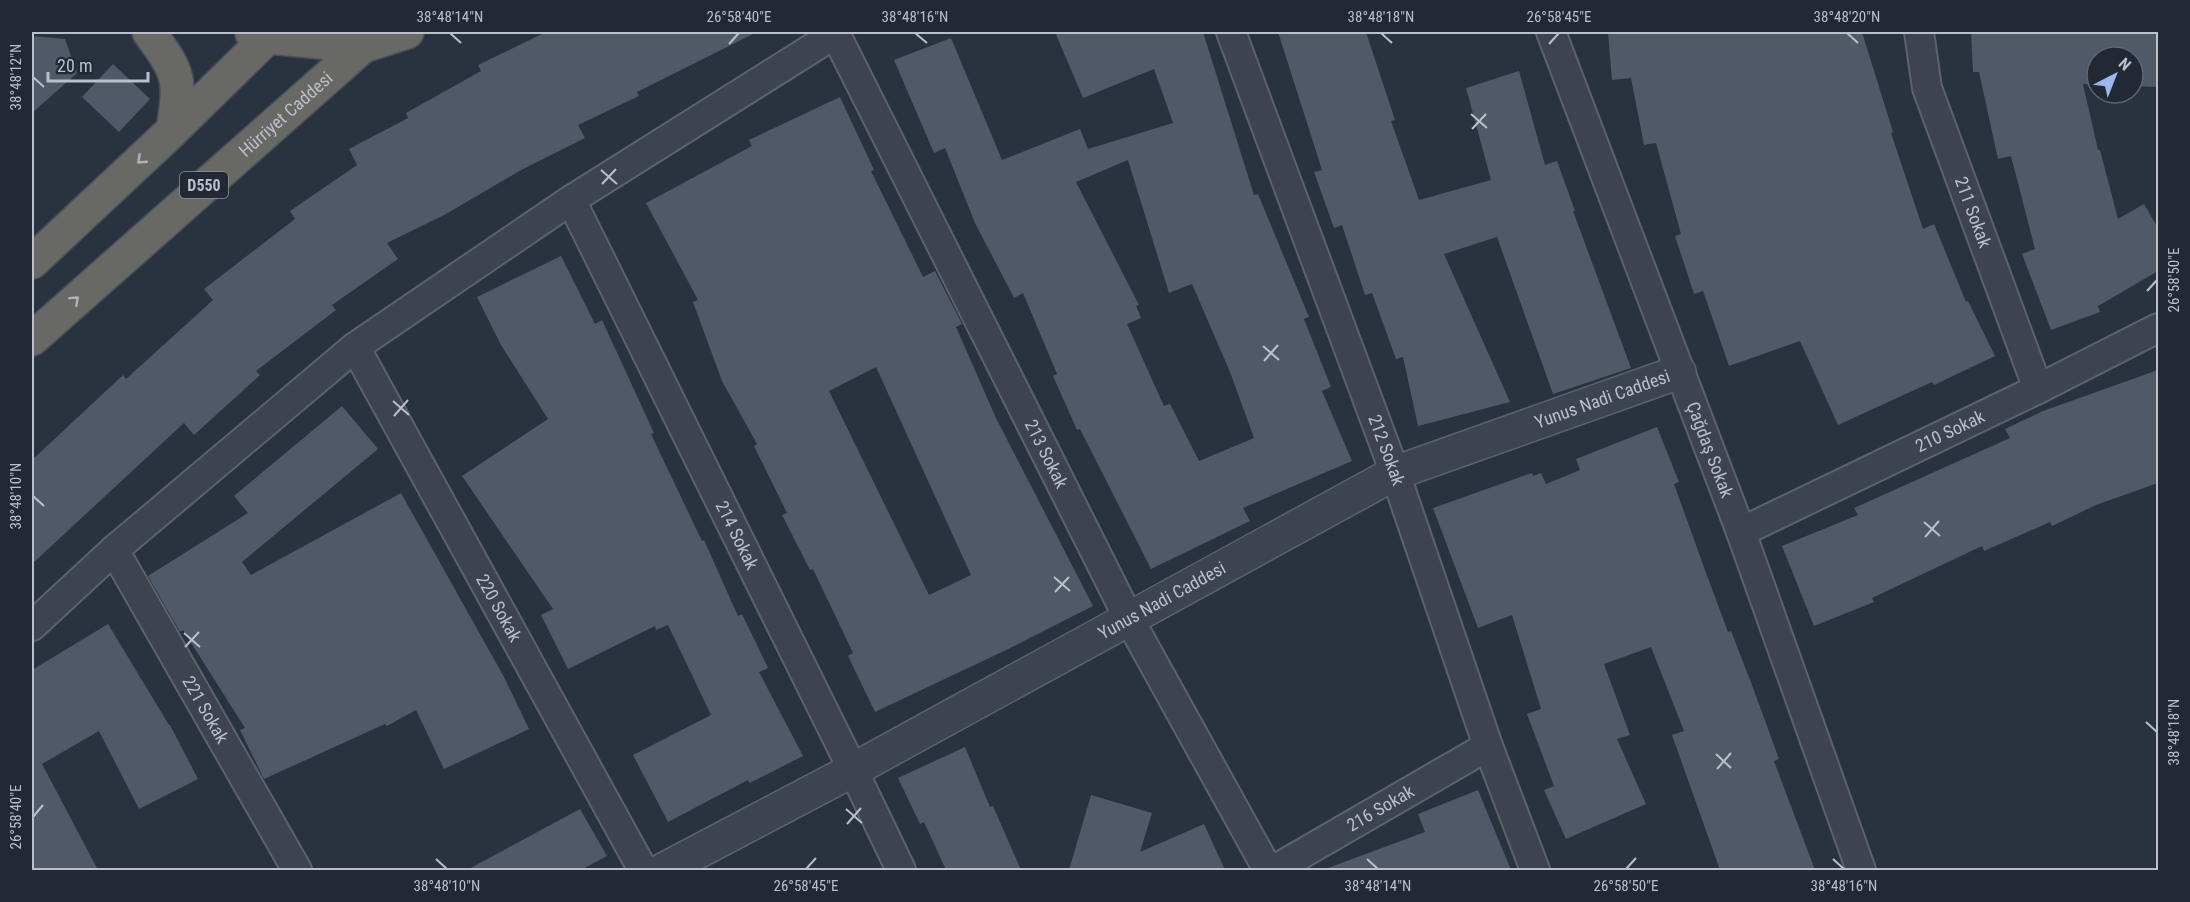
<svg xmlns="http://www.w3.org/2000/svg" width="2190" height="902" font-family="'Roboto Condensed',sans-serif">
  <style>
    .building { fill: #505968; fill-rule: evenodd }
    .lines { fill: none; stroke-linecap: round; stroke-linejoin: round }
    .minor-casing { stroke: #5b626d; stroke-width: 32 }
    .tertiary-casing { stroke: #5b626d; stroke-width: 36 }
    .trunk-casing { stroke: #484f5a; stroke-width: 36 }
    .minor { stroke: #3d444f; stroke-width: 28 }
    .tertiary { stroke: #3d444f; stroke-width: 33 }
    .trunk { stroke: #686865; stroke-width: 33 }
    .oneway { stroke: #aeb2bb }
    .ticks { fill: none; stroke: #babfca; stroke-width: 2 }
    .labels { text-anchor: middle; stroke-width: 5; stroke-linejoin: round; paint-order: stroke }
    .shield { fill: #222935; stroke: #8c929d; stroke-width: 1.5 }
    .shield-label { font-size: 16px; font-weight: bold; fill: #babfca }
    .street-label { font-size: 18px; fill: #babfca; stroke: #222935 }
    .neatline { fill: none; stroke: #babfca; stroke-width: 2 }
    .ticks-label { font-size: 15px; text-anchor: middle; fill: #babfca }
  </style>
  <rect width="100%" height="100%" fill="#29323f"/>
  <path class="building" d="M546,32H757L637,92L639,96L578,125L585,138L523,169L446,214L387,243L398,259L332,305L336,310L256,371L260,375L194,435L184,423L32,564V460L123,375L126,379L213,300L204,289L295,219L290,211L357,165L349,149L408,118L406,113L481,71L478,65Z
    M1055,32H1203L1254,195L1258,194L1309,317L1304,319L1331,387L1322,391L1352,461L1243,508L1250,521L1151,569L1080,429L1077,430L1053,376L1057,374L1023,293L1014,298L975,223L945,148L934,153L894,60L951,38L1002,160L1080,129L1088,149L1173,123L1154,69L1083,98ZM1128,160L1169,293L1192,284L1230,372L1254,438L1199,461L1170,404L1164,406L1127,324L1141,318L1136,306L1139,305L1076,182Z
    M1278,32H1366L1395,120L1391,121L1419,200L1491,180L1466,88L1519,71L1545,165L1557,161L1575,211H1573L1631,368L1553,394L1497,237L1444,254L1510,402L1418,426L1403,357L1396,359L1372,293L1365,295L1342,225L1334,228L1314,172L1322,170Z
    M1608,32H1862L1893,132L1891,133L1923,229L1934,224L1966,302L1968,301L1995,356L1934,385L1932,382L1838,425L1800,341L1729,366L1703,291L1694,294L1675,236L1681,234L1656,143L1644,145L1631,78L1612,80Z
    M1971,32H2158V87L2133,86V57H2097V85L2083,84L2098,150H2100L2118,219L2144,204L2158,228V271L2098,306L2100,312L2051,330L2022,254L2035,249L2011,156L1998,159L1979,72H1973Z
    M32,36L65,39L77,73L32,113Z
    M113,64L150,99L119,132L82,97Z
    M840,97L874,170L871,171L923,277L935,271L962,324L956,327L996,418L1093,606L1004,651L875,712L848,656L853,653L813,569L810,570L782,515L787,513L754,446L757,444L722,381L693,302L698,300L646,203L752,146L749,140ZM876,367L971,575L929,595L829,391Z
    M561,256L595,324L602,320L654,433L651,434L702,541L704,540L738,616L742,614L768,668L759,672L803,756L750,783L748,780L668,822L633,755L711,715L668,625L656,630L655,626L568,669L541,615L553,609L462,476L548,419L501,345L477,297Z
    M2158,370V483L2096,505L2052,526L2050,522L1984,551L1982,546L1872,598L1874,602L1814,626L1782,546L1858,515L1854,508L2010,438L2005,429L2043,411Z
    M342,406L378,449L242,562L251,575L401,493L504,677L529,729L444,769L416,710L387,726L385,724L264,779L240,730L245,728L183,630L180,632L148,576L248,513L234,496Z
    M1657,427L1679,482L1674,484L1705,570L1728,632L1731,631L1752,685L1779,759L1774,761L1815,870H1720L1672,735L1684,731L1651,647L1604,664L1630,735L1617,739L1646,804L1566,839L1544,790L1554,786L1527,714L1541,709L1512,615L1478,628L1433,508L1532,473L1533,476L1541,473L1546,484L1580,470L1576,459Z
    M108,624L169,725H170L198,779L139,809L99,731L42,764L98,870H32V670Z
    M965,747L990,807L993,806L1021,870H946L924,822L920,824L898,778Z
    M1478,790L1511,870H1329L1328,868L1425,832L1418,814Z
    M1091,795L1152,813L1140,852L1204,824L1225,870H1069Z
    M580,809L607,856L581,870H467Z"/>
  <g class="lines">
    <g class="minor-casing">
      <g id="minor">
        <path id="s1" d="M1231,32L1395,473L1488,746L1535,870"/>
        <path id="s2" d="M1551,32L1741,532L1861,870"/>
        <path id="s3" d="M1919,32L1927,88L2038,389"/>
        <path id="s4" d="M835,33L1129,619L1268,870"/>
        <path id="s5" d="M571,200L853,770L901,870"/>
        <path id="s6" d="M355,347L643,870"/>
        <path id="s7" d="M1741,532L2038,389L2158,328"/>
        <path id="s8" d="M114,550L297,870"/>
        <path d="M32,626L114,550L355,347L571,200L838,32"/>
        <path id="s9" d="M1274,870L1488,746"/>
      </g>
    </g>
    <g class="tertiary-casing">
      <g id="tertiary">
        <path id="s10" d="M663,870L853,770L1395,473L1679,372"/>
      </g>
    </g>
    <g class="trunk-casing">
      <g id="trunk">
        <path d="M149,32C180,74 181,79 173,130"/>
        <path d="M252,33L267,37L363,46L407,32"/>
        <path d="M32,262L173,130L273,32"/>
        <path id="s11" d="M32,339L379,32"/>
      </g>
    </g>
    <use href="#minor" class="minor"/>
    <use href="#tertiary" class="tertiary"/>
    <use href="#trunk" class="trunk"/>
  </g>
  <defs><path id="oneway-chevron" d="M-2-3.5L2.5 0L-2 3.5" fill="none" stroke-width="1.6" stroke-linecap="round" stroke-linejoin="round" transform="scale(1.5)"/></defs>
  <g class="oneway">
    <use href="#oneway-chevron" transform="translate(141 160) rotate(137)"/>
    <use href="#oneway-chevron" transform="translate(75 300) rotate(-42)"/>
  </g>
  <path class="ticks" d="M450,33L461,43M915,33L927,43M1381,33L1392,43M1847,33L1858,43M729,44L739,33M1549,44L1559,33M33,77L44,87M1471,114L1487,128M1472,129L1486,114M601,170L617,184M602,184L616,169M2147,291L2157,280M1263,346L1279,360M1264,361L1278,345M393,401L409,415M394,416L408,400M33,496L44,506M1924,522L1940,536M1925,537L1939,521M1054,577L1070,591M1055,592L1069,577M184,633L200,647M185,647L199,632M2146,722L2157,732M1716,754L1731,768M1717,769L1731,753M846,809L862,823M33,817L43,805M847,824L861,808M436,859L447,869M1367,859L1378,869M1833,859L1844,869M806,869L816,858M1626,869L1636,858"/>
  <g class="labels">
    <rect class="shield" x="180" y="172" width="48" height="26" rx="4.5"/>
    <g class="shield-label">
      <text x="204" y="191">D550</text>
    </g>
    <g class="street-label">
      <text dy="6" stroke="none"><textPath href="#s11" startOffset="339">Hürriyet Caddesi</textPath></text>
      <text dy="6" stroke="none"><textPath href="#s3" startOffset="189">211 Sokak</textPath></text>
      <text dy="6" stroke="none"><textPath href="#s10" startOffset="1053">Yunus Nadi Caddesi</textPath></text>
      <text dy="6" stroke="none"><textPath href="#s7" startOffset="232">210 Sokak</textPath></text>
      <text dy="6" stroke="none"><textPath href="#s1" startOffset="446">212 Sokak</textPath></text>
      <text dy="6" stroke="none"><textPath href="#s2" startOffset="447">Çağdaş Sokak</textPath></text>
      <text dy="6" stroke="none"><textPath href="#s4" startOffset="471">213 Sokak</textPath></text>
      <text dy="6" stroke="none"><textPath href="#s5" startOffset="374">214 Sokak</textPath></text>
      <text dy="6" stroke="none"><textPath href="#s10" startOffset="567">Yunus Nadi Caddesi</textPath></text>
      <text dy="6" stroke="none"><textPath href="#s6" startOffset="298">220 Sokak</textPath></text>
      <text dy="6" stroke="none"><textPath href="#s8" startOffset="184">221 Sokak</textPath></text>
      <text dy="6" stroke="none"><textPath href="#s9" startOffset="123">216 Sokak</textPath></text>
    </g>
  </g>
  <rect width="2190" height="902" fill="none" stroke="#222935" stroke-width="66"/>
  <g transform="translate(2115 75) rotate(42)"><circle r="28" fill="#222935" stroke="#5f6571" stroke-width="1.5"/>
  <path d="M0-4.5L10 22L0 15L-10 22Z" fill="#9bb7ee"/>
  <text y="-9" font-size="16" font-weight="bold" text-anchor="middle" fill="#babfca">N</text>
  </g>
  <path d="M48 72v9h100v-9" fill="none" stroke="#babfca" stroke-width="3"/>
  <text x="57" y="72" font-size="18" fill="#babfca" stroke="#222935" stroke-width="4.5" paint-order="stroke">20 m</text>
  <rect x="33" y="33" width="2124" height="836" class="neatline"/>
  <g class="ticks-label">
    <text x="450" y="22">38°48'14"N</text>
    <text x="739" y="22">26°58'40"E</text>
    <text x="915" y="22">38°48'16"N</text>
    <text x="1381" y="22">38°48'18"N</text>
    <text x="1559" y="22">26°58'45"E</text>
    <text x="1847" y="22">38°48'20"N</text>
    <text transform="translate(16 77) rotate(-90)" y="5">38°48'12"N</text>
    <text transform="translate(2174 280) rotate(-90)" y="5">26°58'50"E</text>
    <text transform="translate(16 496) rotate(-90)" y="5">38°48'10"N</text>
    <text transform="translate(2174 732) rotate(-90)" y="5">38°48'18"N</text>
    <text transform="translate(16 817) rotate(-90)" y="5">26°58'40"E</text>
    <text x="447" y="891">38°48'10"N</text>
    <text x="806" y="891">26°58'45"E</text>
    <text x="1378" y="891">38°48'14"N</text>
    <text x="1626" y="891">26°58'50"E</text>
    <text x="1844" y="891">38°48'16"N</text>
  </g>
</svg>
